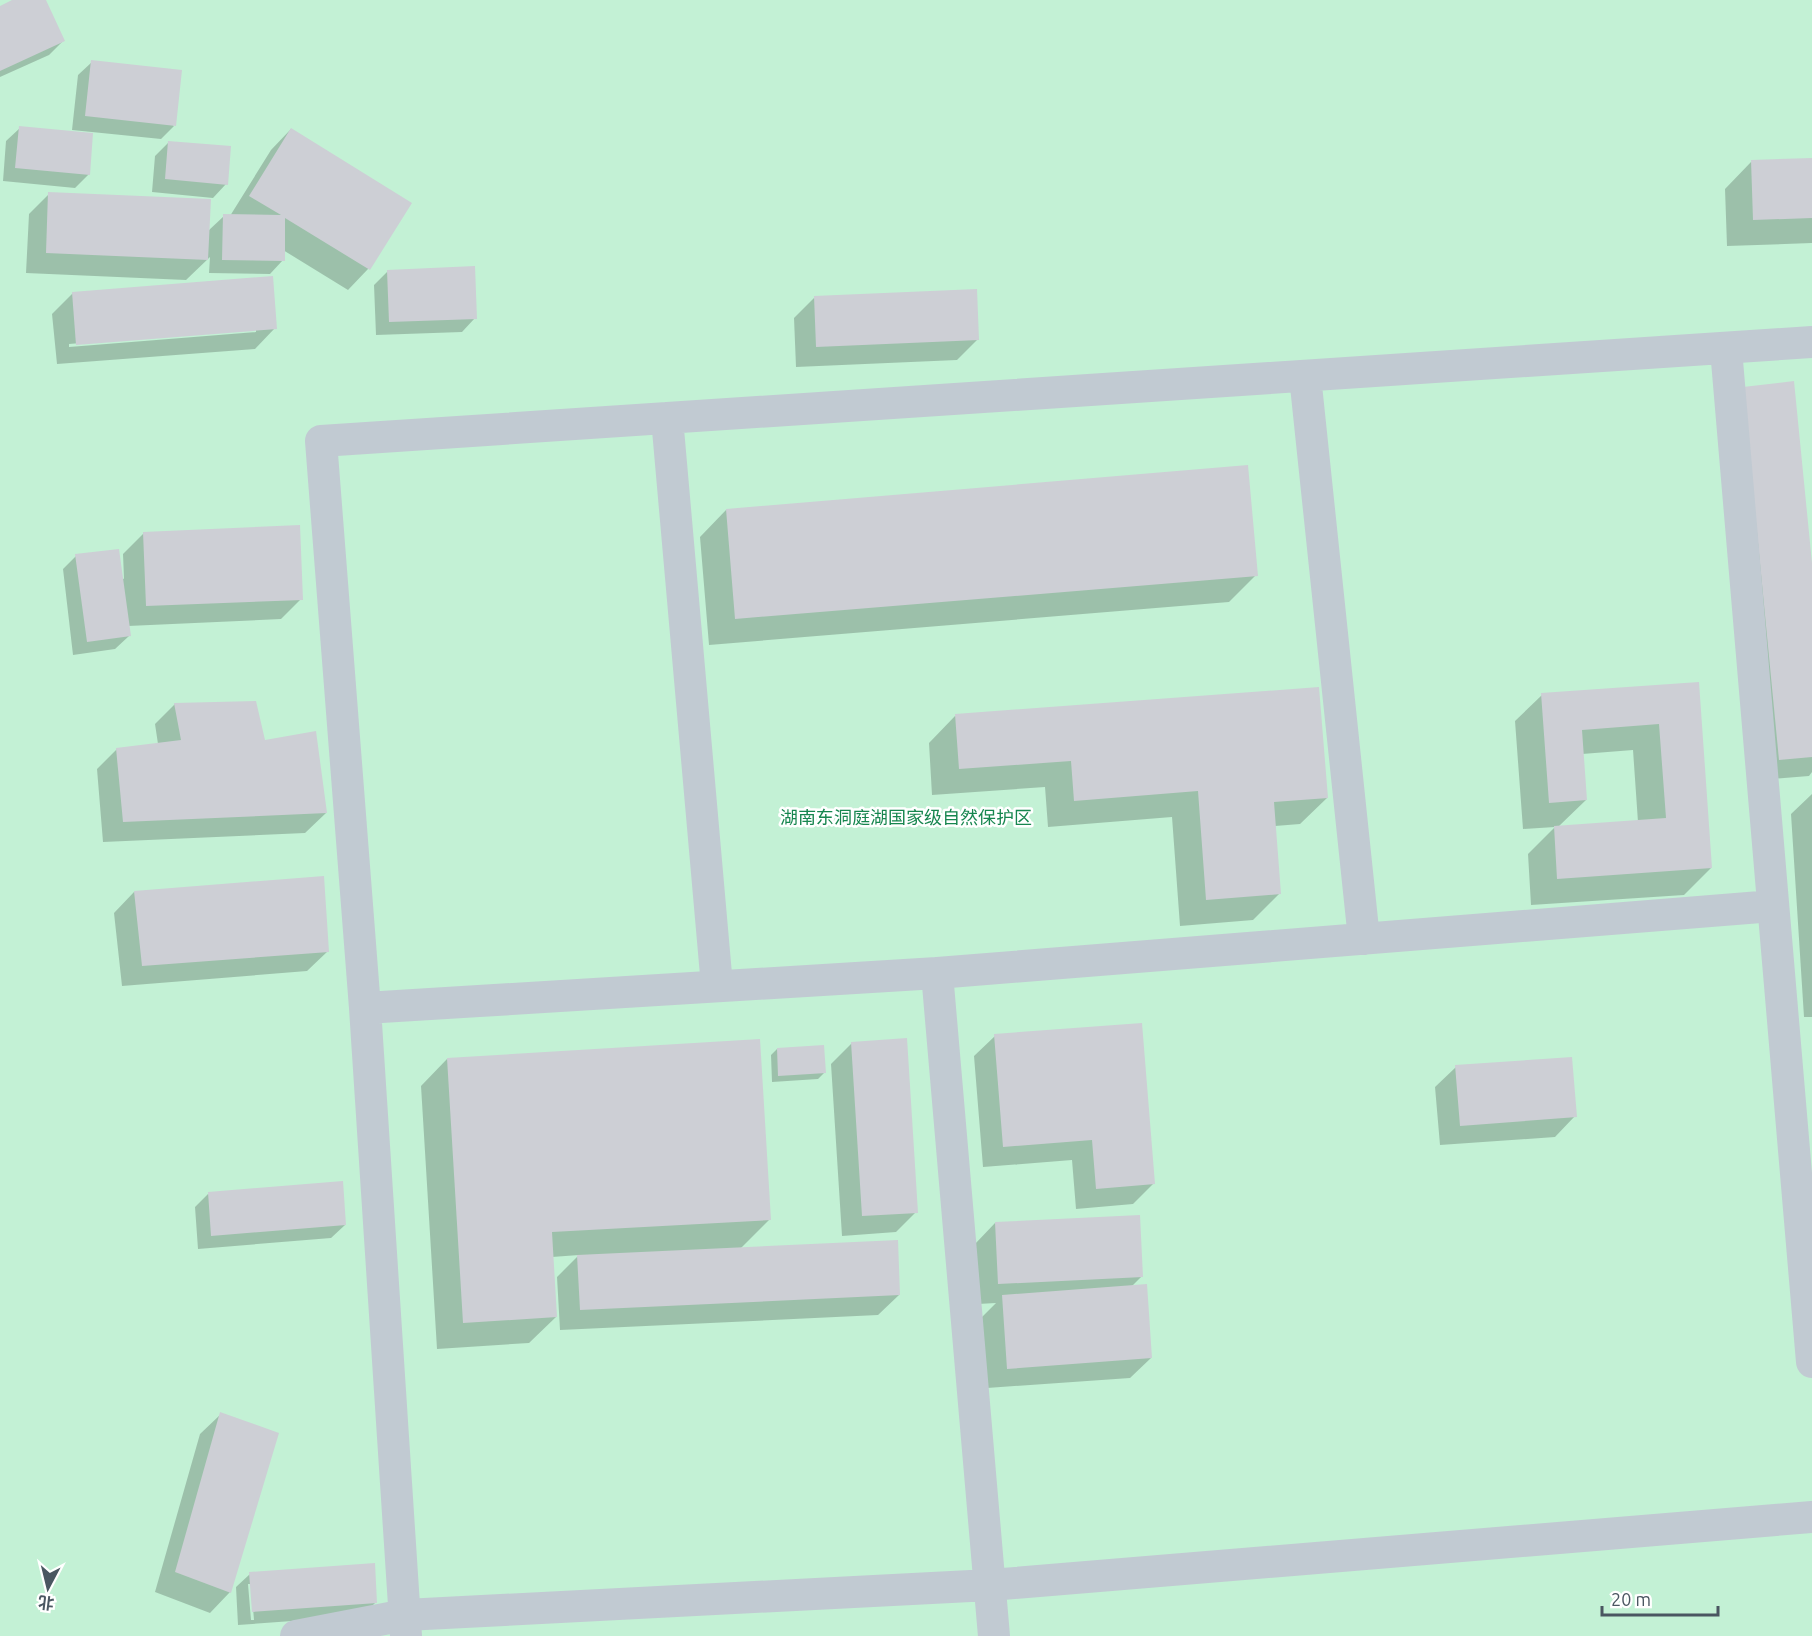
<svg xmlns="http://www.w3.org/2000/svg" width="1812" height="1636" font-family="Ubuntu,'Noto Sans SC',sans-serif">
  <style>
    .green { fill: #c3f1d5 }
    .shadow { fill: #0003; fill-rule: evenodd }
    .building { fill: #cdcfd5 }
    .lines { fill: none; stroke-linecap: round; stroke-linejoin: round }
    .minor { stroke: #c1cad2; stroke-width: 32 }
    .labels { text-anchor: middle; stroke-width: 5; stroke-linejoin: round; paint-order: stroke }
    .park-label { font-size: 18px; fill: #17864f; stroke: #fff }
  </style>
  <rect width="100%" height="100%" fill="#f5f3f3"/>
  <path class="green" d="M0,0H1812V1636H0Z"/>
  <path class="shadow" d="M16,0H44L63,41L49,55L0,77V7Z
    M92,62L174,126L161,139L72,130L78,75Z
    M20,128L89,174L75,188L3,181L6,141Z
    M291,129L410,203L368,269L348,290L283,250V260L270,274L209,273L210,257L186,280L26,273L29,214L49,194L208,231L224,216H230L271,150Z
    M168,143L226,184L213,198L152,192L155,156Z
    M1812,160V243L1727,246L1725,189L1751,162Z
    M388,271L475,318L462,332L376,335L374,285Z
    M73,293L275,328L255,349L57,364L52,314ZM256,329V332L69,347V344Z
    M814,298L978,339L957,360L796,367L794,318Z
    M1723,409L1812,579V772L1809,776L1759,780Z
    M726,510L1256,575L1229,602L709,645L700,537Z
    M144,533L301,599L281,619L128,626L129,636L115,649L73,655L63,569L76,556L124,579L123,554Z
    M1698,684L1711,868L1684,895L1531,905L1528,854L1555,827L1523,829L1515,721L1542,695ZM1633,750L1638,822L1558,827L1586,800L1582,754Z
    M175,704L264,742L326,813L305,833L103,842L97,769L117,749L158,744L155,724Z
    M955,716L1327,798L1300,824L1275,826L1280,893L1253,920L1180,926L1172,817L1048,827L1045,787L932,795L929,743Z
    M1812,794V1017H1804L1791,814Z
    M134,892L328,951L307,971L122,986L114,913Z
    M995,1036L1154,1183L1133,1204L1076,1209L1072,1160L983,1167L974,1056Z
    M852,1043L916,1212L896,1232L842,1236L831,1064Z
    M777,1049L824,1073L818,1079L772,1082L771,1055Z
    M447,1059L770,1219L740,1249L899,1295L878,1315L560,1330L557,1277L579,1255L552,1257L556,1317L529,1343L437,1349L421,1086Z
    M1456,1067L1575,1116L1555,1137L1440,1145L1435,1087Z
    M208,1194L345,1225L331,1238L198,1249L195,1207Z
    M995,1223L1142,1276L1132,1286L1151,1358L1130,1378L987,1388L982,1317L996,1303L978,1304L975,1244Z
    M221,1414L230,1592L210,1613L155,1592L200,1434Z
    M250,1574L375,1603L362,1616L238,1625L236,1587ZM248,1584H251L254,1620H251Z"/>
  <path class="building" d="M12,0H46L65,41L0,71V6Z
    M91,60L182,70L176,126L85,116Z
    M19,126L93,133L90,175L15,168Z
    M291,128L412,203L370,270L285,218V261L222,260L223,214L281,215L249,196Z
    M168,141L231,146L228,185L165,179Z
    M1812,158V218L1753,220L1751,160Z
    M48,192L211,199L208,260L46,253Z
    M475,266L477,319L389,322L387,270Z
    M273,276L277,329L76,345L72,292Z
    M977,289L979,340L816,347L814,296Z
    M1794,381L1812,563V757L1779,760L1743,387Z
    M1248,465L1258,576L735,619L726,509Z
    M300,525L303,600L146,606L143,532Z
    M119,549L131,636L87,642L75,554Z
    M1699,682L1712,868L1557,879L1554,826L1666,818L1659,724L1582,730L1587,800L1549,803L1541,693Z
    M1319,687L1328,798L1274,802L1281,894L1206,900L1198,791L1074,801L1071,761L959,769L955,714Z
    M256,701L265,740L316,731L327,813L123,822L116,748L181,740L174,703Z
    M324,876L329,952L142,966L134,891Z
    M1142,1023L1155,1184L1096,1189L1092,1140L1003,1147L994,1034Z
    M907,1038L918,1213L862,1216L851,1042Z
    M760,1039L771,1220L552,1232L557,1317L463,1323L447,1058Z
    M824,1045L826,1073L778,1076L777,1048Z
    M1572,1057L1577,1117L1460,1126L1455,1065Z
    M343,1181L346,1225L211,1236L208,1192Z
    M1140,1215L1143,1277L998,1284L995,1222Z
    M898,1240L900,1295L580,1310L577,1255Z
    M1147,1284L1152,1358L1007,1369L1002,1295Z
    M220,1412L279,1433L231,1593L175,1572Z
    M375,1563L377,1603L252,1612L249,1572Z"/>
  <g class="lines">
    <path class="minor" d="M1726,349L1812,1362
      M1305,376L1364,939
      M667,418L717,986
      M937,973L994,1636
      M365,1008L937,973L1773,906
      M296,1636L405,1615L990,1585L1812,1517
      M406,1636L365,1008L321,441L1812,342"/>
  </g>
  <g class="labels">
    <g class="park-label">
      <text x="906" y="824">湖南东洞庭湖国家级自然保护区</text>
    </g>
  </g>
  <g transform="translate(48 1588) rotate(187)" stroke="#ffffff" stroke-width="4.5" paint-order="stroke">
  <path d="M0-4.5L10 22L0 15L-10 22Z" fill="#4a5661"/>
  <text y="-9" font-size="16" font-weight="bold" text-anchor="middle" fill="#4a5661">北</text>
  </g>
  <path d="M1602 1606v9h116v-9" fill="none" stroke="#4a5661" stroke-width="3"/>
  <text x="1611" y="1606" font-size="18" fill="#4a5661" stroke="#ffffff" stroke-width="4.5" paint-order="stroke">20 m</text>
</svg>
